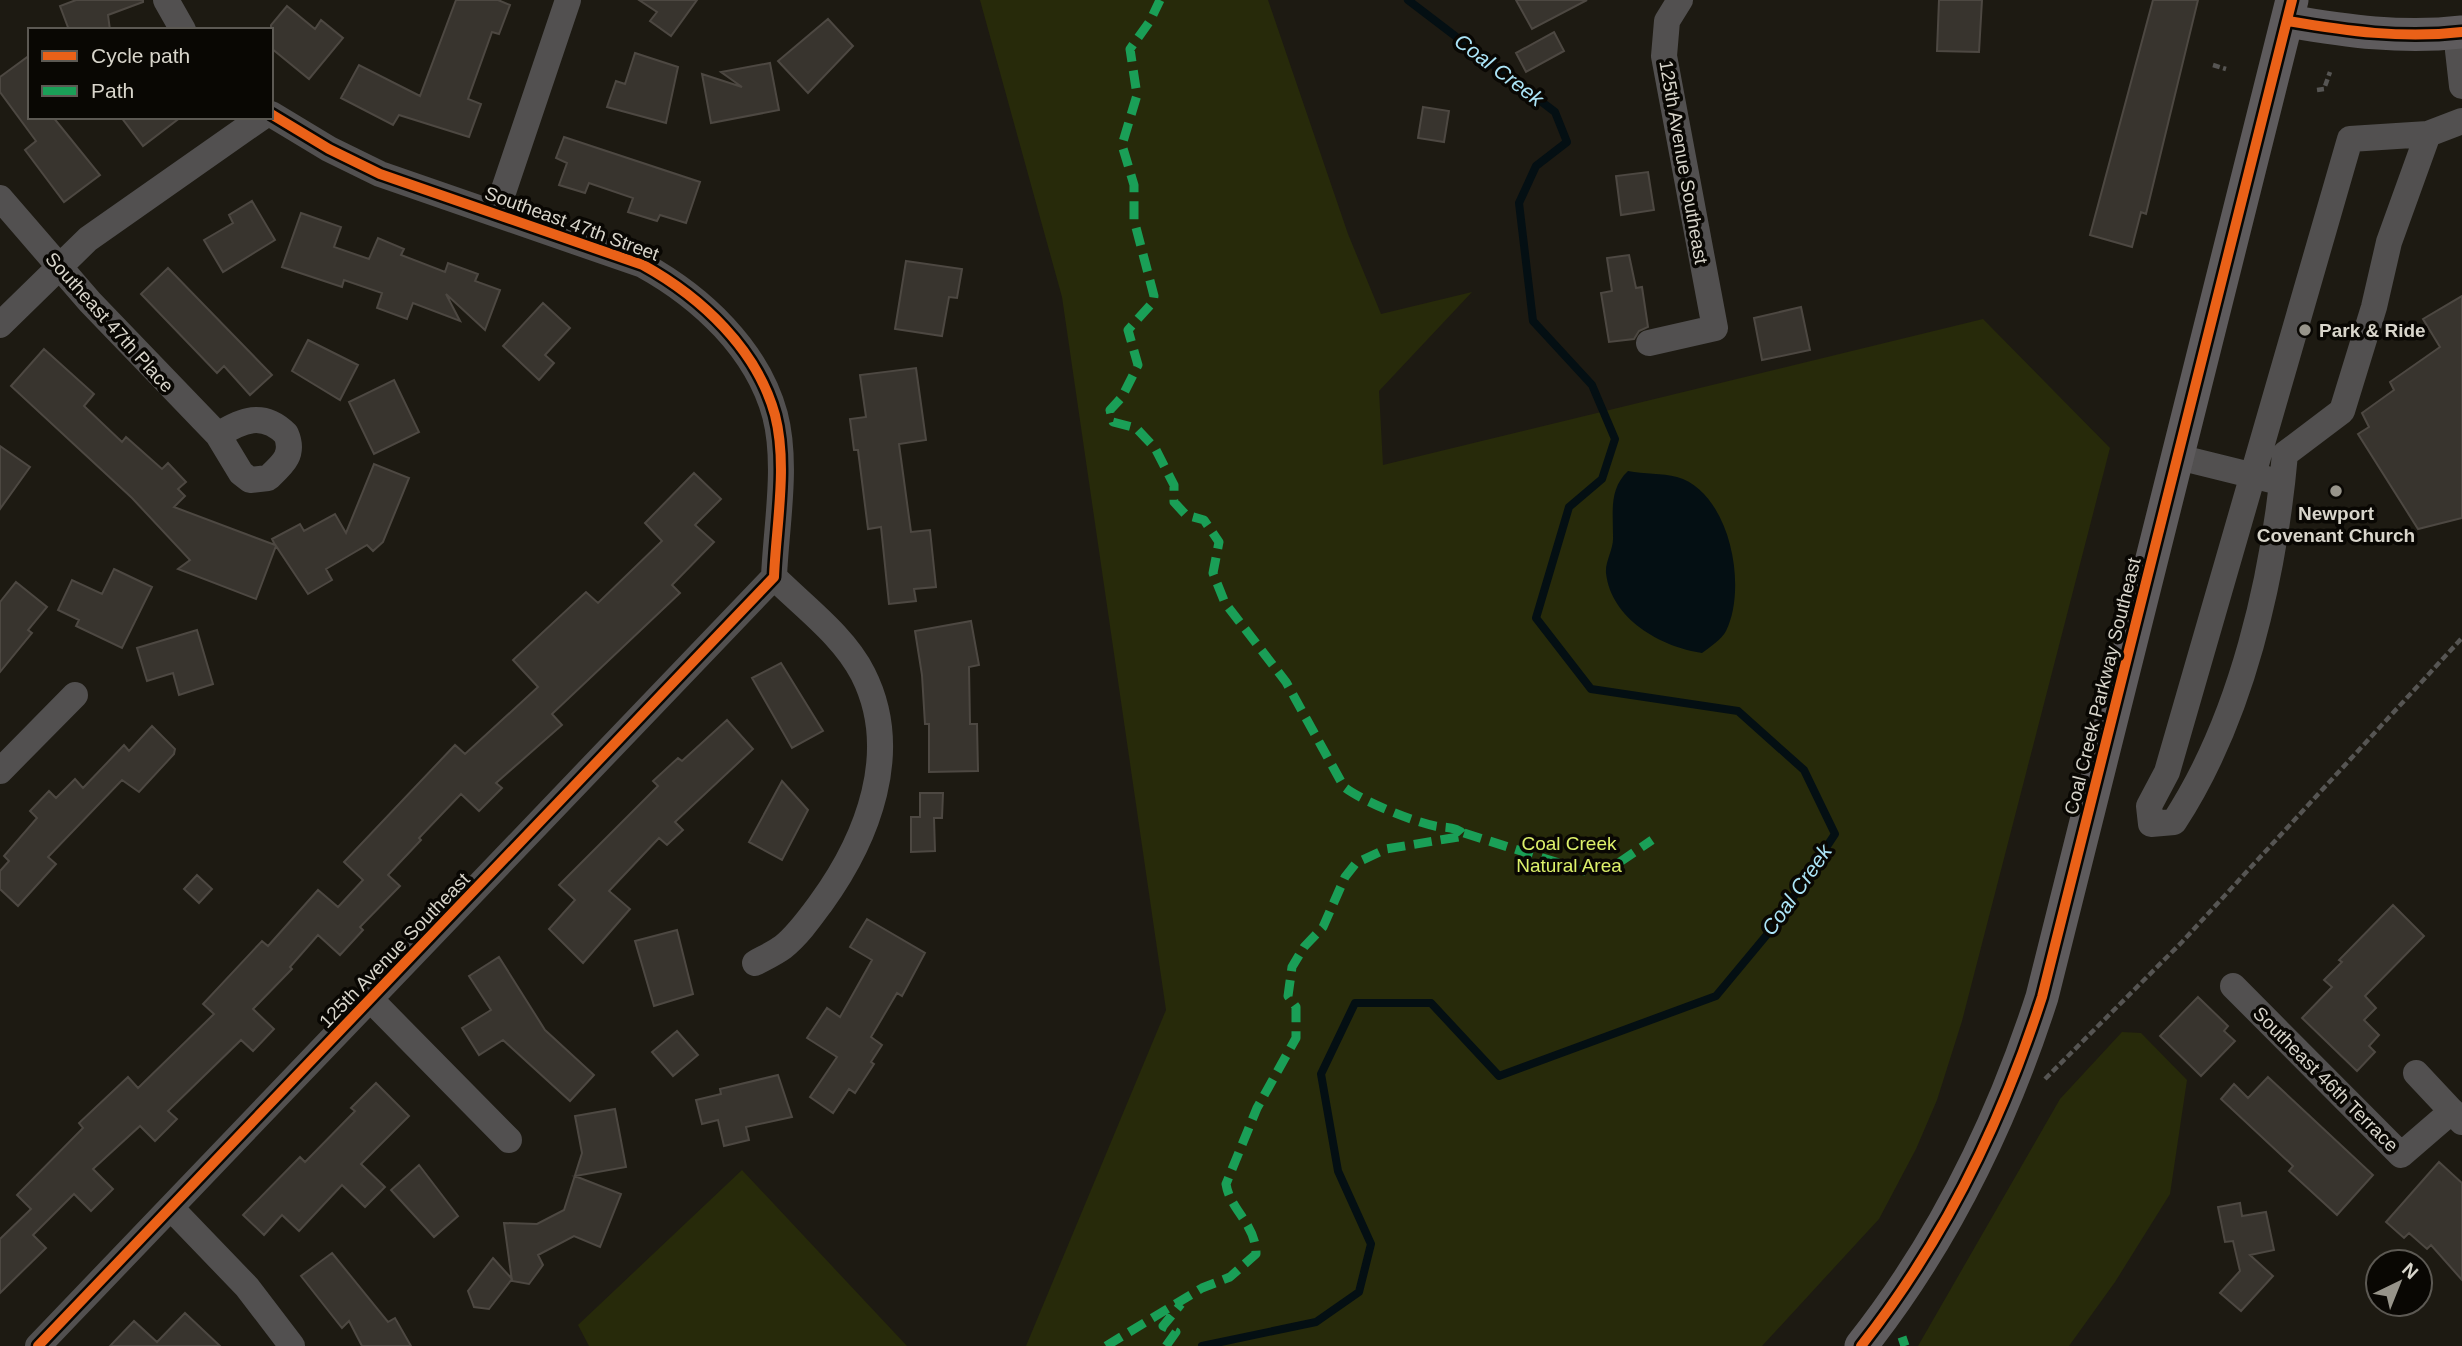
<svg xmlns="http://www.w3.org/2000/svg" width="2462" height="1346" font-family="Arial,sans-serif">
  <style>
    .green { fill: #272a0a }
    .water { fill: #040f13 }
    .lines { fill: none; stroke-linecap: round; stroke-linejoin: round }
    .stream { stroke: #040f13; stroke-width: 8 }
    .building { fill: #38342e; stroke: #4d4842; stroke-width: 2 }
    .path { stroke: #565553; stroke-width: 4.5; stroke-dasharray: 7 3.5; stroke-linecap: butt }
    .minor { stroke: #525050; stroke-width: 26 }
    .major { stroke: #5e5b5d; stroke-width: 33 }
    .quiet { stroke: #1a9f57; stroke-width: 9; stroke-dasharray: 18 9; stroke-linecap: butt }
    .cycleway-casing { stroke: #090703; stroke-width: 15 }
    .cycleway { stroke: #ea6118; stroke-width: 10 }
    .poi-dot { fill: #97948a; stroke: #090703; stroke-width: 2.5 }
    .labels { text-anchor: middle; stroke-width: 7; stroke-linejoin: round; paint-order: stroke }
    .street-label { font-size: 19px; fill: #d8d5cb; stroke: #090703 }
    .poi-label { font-size: 19px; font-weight: bold; fill: #d8d5cb; stroke: #090703; text-anchor: start }
    .park-label { font-size: 19px; fill: #ddf16b; stroke: #090703 }
    .water-label { font-size: 21px; font-style: italic; fill: #ace5f8; stroke: #090703 }
  </style>
  <rect width="100%" height="100%" fill="#1d1a12"/>
  <path class="green" d="M980,0H1268L1348,234L1381,314L1472,292L1379,391L1383,465L1983,319L2110,448L1962,1021L1937,1100L1916,1149L1879,1219L1762,1346H1026L1166,1010L1062,297Z
    M2122,1032L2141,1033L2187,1080L2170,1194L2115,1282L2069,1346H1918L2060,1099Z
    M742,1170L907,1346H589L578,1325Z"/>
  <path class="water" d="M1628,471C1644,474 1662,473 1677,477C1730,492 1748,587 1726,631C1722,639 1710,647 1702,653C1661,647 1611,619 1606,573C1605,561 1614,549 1613,536C1613,511 1609,489 1628,471Z"/>
  <g class="lines">
    <path class="stream" d="M1202,1346L1316,1322L1359,1292L1371,1244L1338,1171L1321,1074L1355,1003H1431L1499,1076L1716,996L1775,925L1835,834L1804,770L1738,711L1591,689L1536,618L1569,507L1602,479L1615,439L1592,385L1533,321L1519,203L1536,166L1567,142L1555,112L1408,0"/>
  </g>
  <path class="building" d="M76,0H143V2L108,15L110,30H69L60,6Z
    M456,0H498L510,5L499,34L492,32L468,99L481,104L469,137L399,115L393,125L341,98L359,65L420,96Z
    M639,0H697L671,36L650,21L657,12Z
    M1516,0H1587L1532,29Z
    M1939,0H1982L1979,52L1937,51Z
    M2153,0H2198L2146,214L2141,212L2132,247L2090,235Z
    M287,6L315,29L321,20L343,38L309,79L271,48V25Z
    M828,19L853,46L808,93L778,61Z
    M1554,32L1564,51L1526,72L1516,53Z
    M635,53L678,67L666,123L607,107L616,81L625,84Z
    M30,55V117H53L100,175L64,202L25,150L36,141L0,92V77Z
    M770,63L779,110L711,123L702,74L742,87L721,72Z
    M1423,107L1449,111L1444,142L1418,138Z
    M121,117H181L143,146Z
    M564,137L700,182L686,223L660,215L657,221L628,212L633,198L589,183L585,193L559,185L567,163L556,158Z
    M1648,172L1654,210L1621,215L1616,176Z
    M252,201L275,240L223,272L204,240L233,223L229,215Z
    M301,213L341,227L334,247L369,259L378,238L404,249L401,255L445,272L448,263L478,274L475,281L500,290L485,330L446,294L460,321L413,303L407,319L377,308L382,293L344,280L342,287L282,267Z
    M1629,255L1636,288L1642,287L1648,327L1639,331L1634,339L1609,342L1601,293L1612,291L1607,258Z
    M906,261L962,269L957,298L949,297L942,336L895,329Z
    M168,268L272,375L250,395L224,366L217,373L141,294Z
    M2462,296V518L2418,529L2358,434L2369,427L2362,413L2394,390L2390,382L2440,347L2423,319Z
    M543,303L570,328L545,355L554,363L539,380L503,346Z
    M1801,307L1810,350L1762,360L1754,318Z
    M308,340L358,365L340,400L292,371Z
    M44,349L94,394L84,406L122,442L126,437L162,469L168,463L186,482L178,489L185,496L174,507L275,545L272,539L300,524L304,531L335,514L346,533L374,464L409,478L383,542L373,551L367,545L326,569L332,580L308,594L276,546L256,599L178,569L190,560L132,498L11,386Z
    M916,368L926,440L899,444L911,532L930,530L936,587L914,589L916,601L889,604L881,527L868,529L858,450H854L850,419L866,417L860,375Z
    M394,380L419,432L374,454L349,402Z
    M0,446L30,467L0,509Z
    M694,473L721,499L695,525L714,542L672,585L680,593L552,714L562,725L496,783L502,788L479,811L461,794L419,838L421,840L388,875L400,886L360,927L363,930L340,955L318,935L290,967L292,969L253,1009L274,1029L253,1051L241,1040L168,1111L177,1119L155,1141L140,1126L93,1169L113,1189L91,1211L74,1194L33,1235L46,1248L0,1293V1239L31,1209L17,1195L83,1128L79,1123L128,1077L138,1088L214,1014L203,1004L262,941L268,946L318,890L338,907L363,880L344,862L455,745L465,754L538,687L513,660L586,592L598,603L662,541L645,523Z
    M114,569L152,587L122,648L76,626L79,620L58,610L72,580L102,594Z
    M16,582L47,607L28,630L32,633L0,672V602Z
    M971,621L979,665L969,667L970,724H977L978,771L929,772V724H925L922,675L915,631Z
    M197,630L213,684L179,695L173,673L147,681L137,648Z
    M781,663L823,731L792,748L752,678Z
    M727,720L753,749L675,822L683,830L667,845L659,838L609,891L630,909L583,963L549,929L575,900L559,885L658,786L653,781L678,758L682,761Z
    M152,726L175,749L174,754L139,792L122,780L48,857L56,864L18,906L0,889V871L9,861L4,856L37,818L30,811L49,791L56,798L75,779L83,788L124,745L129,751Z
    M782,781L808,810L782,860L749,842Z
    M920,793H943L942,818H934L935,851L911,852V817H920Z
    M197,875L212,889L199,903L184,889Z
    M2393,905L2424,936L2365,996L2376,1008L2364,1020L2379,1035L2369,1046L2375,1052L2357,1071L2302,1018L2332,987L2324,980L2342,962L2339,960Z
    M867,919L925,953L902,996L897,993L871,1037L882,1045L871,1062L874,1064L855,1093L849,1089L833,1113L810,1097L837,1057L807,1038L827,1008L840,1017L872,960L850,947Z
    M677,930L693,994L654,1006L635,941Z
    M499,957L545,1030L594,1075L570,1101L503,1040L479,1055L462,1028L491,1010L469,976Z
    M2198,997L2228,1026L2224,1031L2235,1041L2201,1076L2160,1036Z
    M677,1031L698,1055L673,1076L652,1052Z
    M778,1075L792,1117L746,1127L749,1140L724,1146L718,1120L702,1124L696,1100L721,1094L720,1089Z
    M2268,1077L2373,1175L2337,1215L2289,1171L2293,1166L2221,1099L2234,1084L2248,1098Z
    M376,1083L409,1116L361,1164L385,1187L365,1207L342,1185L299,1231L282,1215L264,1235L243,1215L300,1157L305,1162L355,1111L351,1108Z
    M615,1109L626,1167L575,1176L621,1194L600,1247L574,1236L538,1255L543,1265L529,1284L512,1281L504,1223L537,1224L564,1210L582,1153L575,1116Z
    M2439,1162L2462,1183V1280L2431,1245L2427,1249L2409,1233L2404,1238L2386,1222Z
    M419,1165L458,1216L434,1237L391,1190Z
    M2240,1203L2242,1216L2266,1212L2274,1250L2250,1255L2273,1276L2241,1311L2220,1293L2240,1271L2233,1241L2225,1242L2218,1207Z
    M332,1253L388,1322L395,1318L411,1346H362L349,1321L342,1328L301,1276Z
    M493,1258L512,1279L489,1309L474,1307L468,1291Z
    M185,1313L220,1346H110L134,1321L157,1342Z"/>
  <g class="lines">
    <path class="path" d="M2213,65L2226,69
      M2317,90L2324,89L2330,72
      M2045,1079L2182,942L2462,638"/>
    <path class="minor" d="M166,0L183,30
      M2456,33L2462,86
      M271,114L329,149L380,174L643,265C701,297 757,349 775,415C788,465 776,526 774,577
      M2428,134L2389,242L2374,307L2342,411L2285,454C2274,577 2242,718 2174,822L2151,824L2149,806L2167,772L2350,139L2428,134L2462,121
      M0,198L90,302L218,435C242,420 263,411 286,434C295,455 282,465 268,478L250,480L241,473L218,435
      M496,213L568,0
      M0,325L88,239L262,117
      M1649,343L1715,328L1664,56L1667,21L1680,0
      M2178,457L2271,480
      M0,771L75,695
      M755,963C764,958 775,953 783,947C798,935 810,918 821,903C868,838 902,751 863,674C844,636 803,606 774,577
      M2233,986L2401,1155L2452,1111
      M371,1000L509,1140
      M2416,1073L2462,1122
      M171,1208L247,1287L292,1346
      M38,1346L774,577"/>
    <path class="major" d="M2288,21C2347,31 2402,39 2462,32
      M1861,1346C1944,1241 2001,1124 2042,997L2292,0"/>
    <path class="quiet" d="M1464,833L1584,871L1617,864L1652,840
      M1902,1337L1905,1346
      M1106,1346L1202,1288L1230,1277L1256,1254C1256,1224 1230,1210 1226,1184L1257,1108L1296,1038V1007L1288,996L1292,967L1304,947L1323,927L1345,877L1356,863L1386,849L1464,836C1459,826 1445,828 1435,826C1411,821 1362,801 1344,787L1286,682L1225,603L1213,573L1219,542L1204,520L1186,515L1174,502V485L1155,448L1136,428L1113,422L1110,410L1122,397L1138,365L1128,330L1153,302L1154,296L1134,220V185L1122,145L1137,95L1130,49L1150,21L1160,0
      M1166,1346L1176,1332L1163,1326L1181,1304"/>
    <g class="cycleway-casing">
      <path id="cycleway" d="M2288,21C2347,31 2402,39 2462,32
        M38,1346L774,577C776,526 788,465 775,415C757,349 701,297 643,265L380,174L329,149L271,114
        M1861,1346C1944,1241 2001,1124 2042,997L2292,0"/>
    </g>
    <use href="#cycleway" class="cycleway"/>
  </g>
  <g class="poi-dot">
    <circle cx="2305" cy="330" r="7"/>
    <circle cx="2336" cy="491" r="7"/>
  </g>
  <g class="labels">
    <g class="street-label">
      <text transform="translate(1684 162) rotate(80)" y="7">125th Avenue Southeast</text>
      <text transform="translate(572 223) rotate(20)" y="7">Southeast 47th Street</text>
      <text transform="translate(110 322) rotate(48)" y="7">Southeast 47th Place</text>
      <text transform="translate(2102 686) rotate(-76)" y="7">Coal Creek Parkway Southeast</text>
      <text transform="translate(394 950) rotate(-46)" y="7">125th Avenue Southeast</text>
      <text transform="translate(2326 1079) rotate(45)" y="7">Southeast 46th Terrace</text>
    </g>
    <g class="poi-label">
      <text x="2319" y="337">Park &amp; Ride</text>
      <text x="2336" y="520" text-anchor="middle">Newport<tspan x="2336" dy="22">Covenant Church</tspan></text>
    </g>
    <g class="park-label">
      <text x="1569" y="850">Coal Creek<tspan x="1569" dy="22">Natural Area</tspan></text>
    </g>
    <g class="water-label">
      <text transform="translate(1499 70) rotate(37)" y="7">Coal Creek</text>
      <text transform="translate(1797 890) rotate(-55)" y="7">Coal Creek</text>
    </g>
  </g>
  <rect x="28" y="28" width="245" height="91" fill="#090703" stroke="#5c5953" stroke-width="2"/>
  <rect x="42" y="51" width="35" height="10" fill="#ea6118" stroke="#5c5953" stroke-width="2"/>
  <text x="91" y="63" font-size="21" fill="#d8d5cb">Cycle path</text>
  <rect x="42" y="86" width="35" height="10" fill="#1a9f57" stroke="#5c5953" stroke-width="2"/>
  <text x="91" y="98" font-size="21" fill="#d8d5cb">Path</text>
  <g transform="translate(2399 1283) rotate(43)"><circle r="33" fill="#090703" stroke="#5c5953" stroke-width="2"/>
  <path d="M0-5L12 26L0 18L-12 26Z" fill="#97948a"/>
  <text y="-10" font-size="19" font-weight="bold" text-anchor="middle" fill="#d8d5cb">N</text>
  </g>
</svg>
